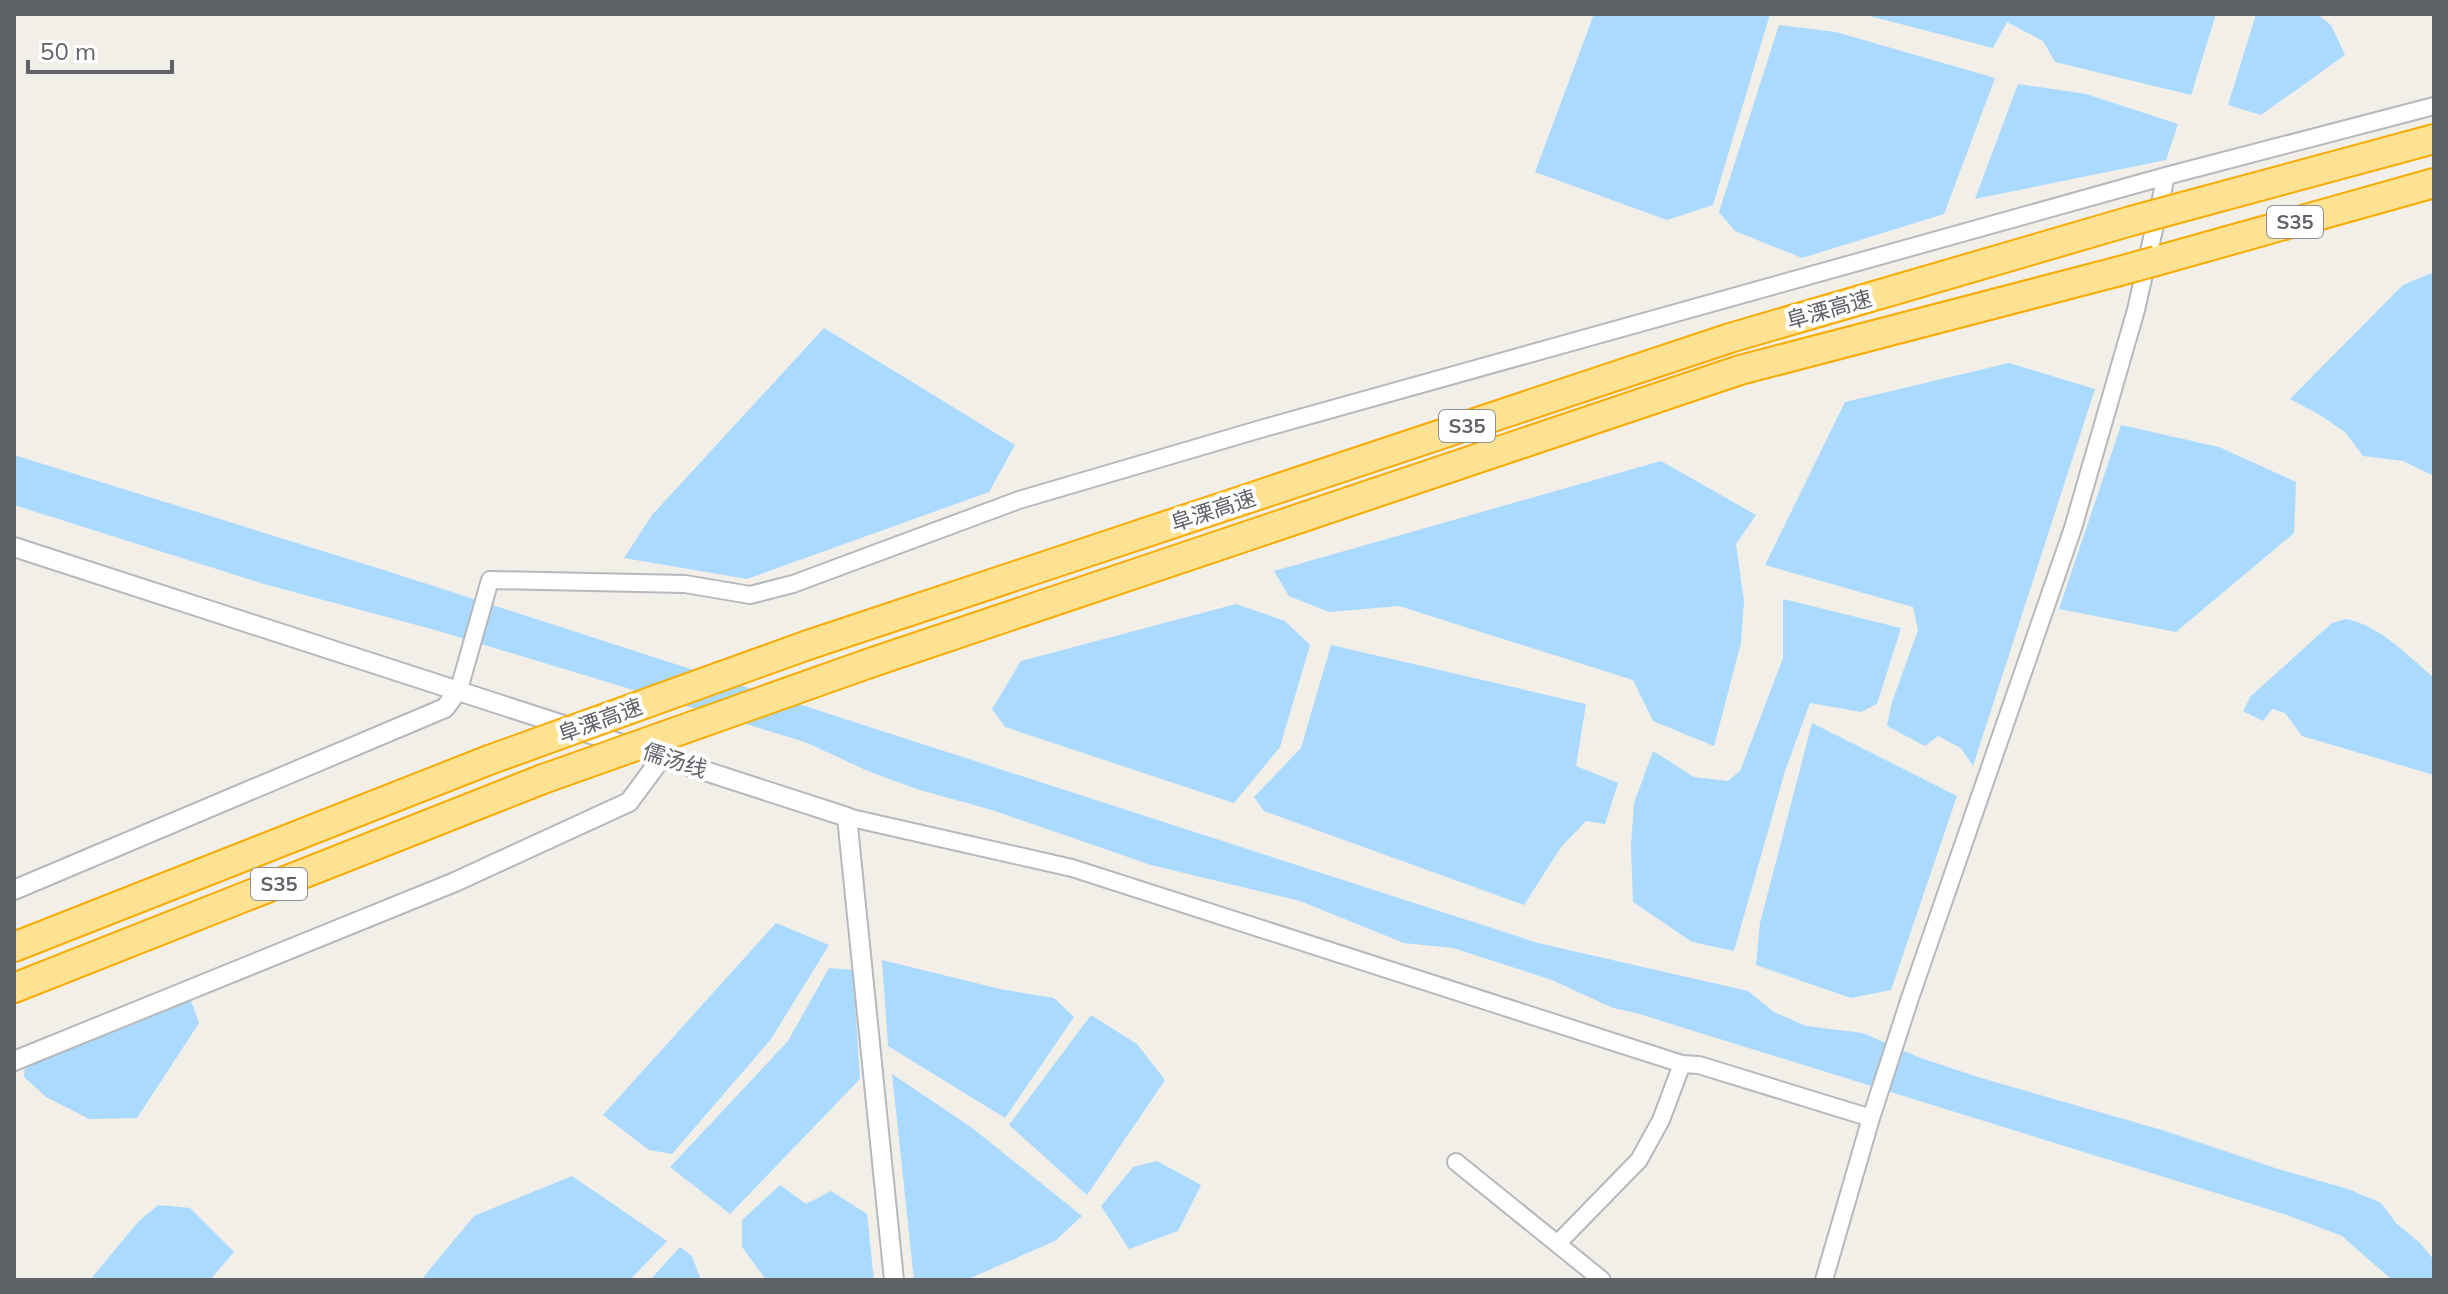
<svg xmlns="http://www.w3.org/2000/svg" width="2448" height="1294" font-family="Mulish,'Noto Sans SC',sans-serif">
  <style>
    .water { fill: #aadaff }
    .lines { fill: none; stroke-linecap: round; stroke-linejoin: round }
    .minor-casing { stroke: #b5b8bc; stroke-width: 20 }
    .tertiary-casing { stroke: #b5b8bc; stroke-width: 22 }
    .motorway-casing { stroke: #f9ab00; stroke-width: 32 }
    .minor { stroke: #fff; stroke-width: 16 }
    .tertiary { stroke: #fff; stroke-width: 18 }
    .motorway { stroke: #fde293; stroke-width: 28 }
    .motorway-bridge-casing { stroke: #f9ab00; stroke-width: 32; stroke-linecap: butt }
    .motorway-bridge { stroke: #fde293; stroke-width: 28 }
    .labels { text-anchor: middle; stroke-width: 8; stroke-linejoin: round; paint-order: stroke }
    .shield { fill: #fff; stroke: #8f9295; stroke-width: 2 }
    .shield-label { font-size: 20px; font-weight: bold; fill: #5f6368 }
    .street-label { font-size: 22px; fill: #5f6368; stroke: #fff }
  </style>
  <rect width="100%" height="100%" fill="#f1efe8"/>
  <path class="water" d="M1594,14H1770L1713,205L1667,220L1535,172Z
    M1862,14H2216L2191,95L2055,62L2043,41L2007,22L1993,48Z
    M2256,14H2317L2331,25L2345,55L2261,115L2228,105Z
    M1779,25L1836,32L1995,78L1944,214L1802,258L1735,231L1719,212Z
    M2018,84L2086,94L2178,124L2166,160L1975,199Z
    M2434,272V476L2403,461L2363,456L2345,432L2320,415L2290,399L2403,285Z
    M824,328L1015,445L989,492L747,579L624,558L652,515Z
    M2009,363L2095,389L1973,766L1961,748L1938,736L1925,746L1887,726L1892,702L1918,630L1913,607L1765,565L1845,402Z
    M2121,425L2219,447L2296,482L2294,533L2176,632L2059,609Z
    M14,455L387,571L1538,943L1748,991L1774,1012L1806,1026L1863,1033L1918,1057L1981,1078L2162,1130L2278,1169L2348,1189L2381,1203L2396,1223L2420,1243L2434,1260V1280H2392L2342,1236L2287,1215L1636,1013L1613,1008L1552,980L1453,948L1404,943L1300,901L1151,865L992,810L920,790L870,772L805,742L435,630L264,584L14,505Z
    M1661,461L1756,515L1736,544L1744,601L1741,643L1714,746L1653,721L1633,680L1399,606L1329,612L1289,596L1274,571Z
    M1783,599L1901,628L1877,704L1861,712L1810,703L1785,771L1734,951L1692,942L1633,902L1631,846L1634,803L1653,751L1694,777L1728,781L1740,771L1783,658Z
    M1236,604L1285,621L1310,645L1280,747L1234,803L1005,727L992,709L1021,661Z
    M2346,619C2381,626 2407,655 2434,678V775L2302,736L2285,713L2272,709L2263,721L2243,711L2251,696L2332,623Z
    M1331,645L1586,704L1576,766L1618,783L1605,824L1586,821L1561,847L1524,905L1264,811L1254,797L1301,748Z
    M1812,723L1957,796L1891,990L1851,998L1756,965L1760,923Z
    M776,923L829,945L771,1039L672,1154L649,1150L603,1115Z
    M882,960L1000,989L1054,998L1074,1017L1005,1118L888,1046Z
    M829,968L853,970L860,1079L730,1214L670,1167L788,1041Z
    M190,998L199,1023L137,1118L89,1119L46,1097L24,1077L25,1065Z
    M1091,1015L1137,1044L1165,1080L1087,1195L1009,1125Z
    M892,1074L971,1127L1082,1216L1055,1241L966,1280H914Z
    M1157,1161L1201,1185L1178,1231L1129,1249L1101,1206L1133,1167Z
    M572,1176L667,1241L630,1280H421L474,1216Z
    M780,1185L806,1204L831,1191L867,1214L874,1280H766L742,1247V1220Z
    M158,1205L190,1208L234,1252L210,1280H90L137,1223Z
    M680,1247L692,1256L701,1280H650Z"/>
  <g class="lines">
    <g class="minor-casing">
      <path id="minor" d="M459,689L490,580L685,584L750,595L793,584L1019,500L1264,428L2166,176L2434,106
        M847,817L1072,868L1682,1064L1699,1065L1871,1118
        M1456,1162L1602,1280
        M1558,1243L1639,1160L1661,1120L1682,1064
        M1824,1280L1871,1118L1910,998L2073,528L2136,310L2166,176"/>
    </g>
    <g class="tertiary-casing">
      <path id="tertiary" d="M14,547L847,817L894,1280
        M14,890L445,708L459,689
        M14,1061L455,882L629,802L663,756"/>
    </g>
    <g class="motorway-casing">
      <path id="motorway" d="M2175,209L2434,139
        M2156,261L2434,183
        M808,645L1730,338L2131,221
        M870,663L1740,370L2116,272
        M14,947L489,760
        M14,988L543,779"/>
    </g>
    <use href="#minor" class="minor"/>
    <use href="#tertiary" class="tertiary"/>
    <use href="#motorway" class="motorway"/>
    <g class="motorway-bridge-casing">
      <path id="motorway-bridge" d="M2131,221L2175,209
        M2116,272L2156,261
        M489,760L808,645
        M543,779L870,663"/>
    </g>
    <use href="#motorway-bridge" class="motorway-bridge"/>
  </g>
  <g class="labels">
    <g class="shield">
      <rect x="2267" y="206" width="56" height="32" rx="6"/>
      <rect x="1439" y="410" width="56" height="32" rx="6"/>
      <rect x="251" y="868" width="56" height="32" rx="6"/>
    </g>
    <g class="shield-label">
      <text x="2295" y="229">S35</text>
      <text x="1467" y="433">S35</text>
      <text x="279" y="891">S35</text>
    </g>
    <g class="street-label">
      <text transform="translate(1829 309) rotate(-16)" y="8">阜溧高速</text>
      <text transform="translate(1213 510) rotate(-18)" y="8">阜溧高速</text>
      <text transform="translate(600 720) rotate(-20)" y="8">阜溧高速</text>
      <text transform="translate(675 760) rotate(18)" y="8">儒汤线</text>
    </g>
  </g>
  <rect width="2448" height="1294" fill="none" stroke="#5f6368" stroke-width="32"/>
  <path d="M28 60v12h144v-12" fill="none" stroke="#5f6368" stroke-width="4"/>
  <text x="40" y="60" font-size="24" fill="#5f6368" stroke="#ffffff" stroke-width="6" paint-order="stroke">50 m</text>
</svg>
